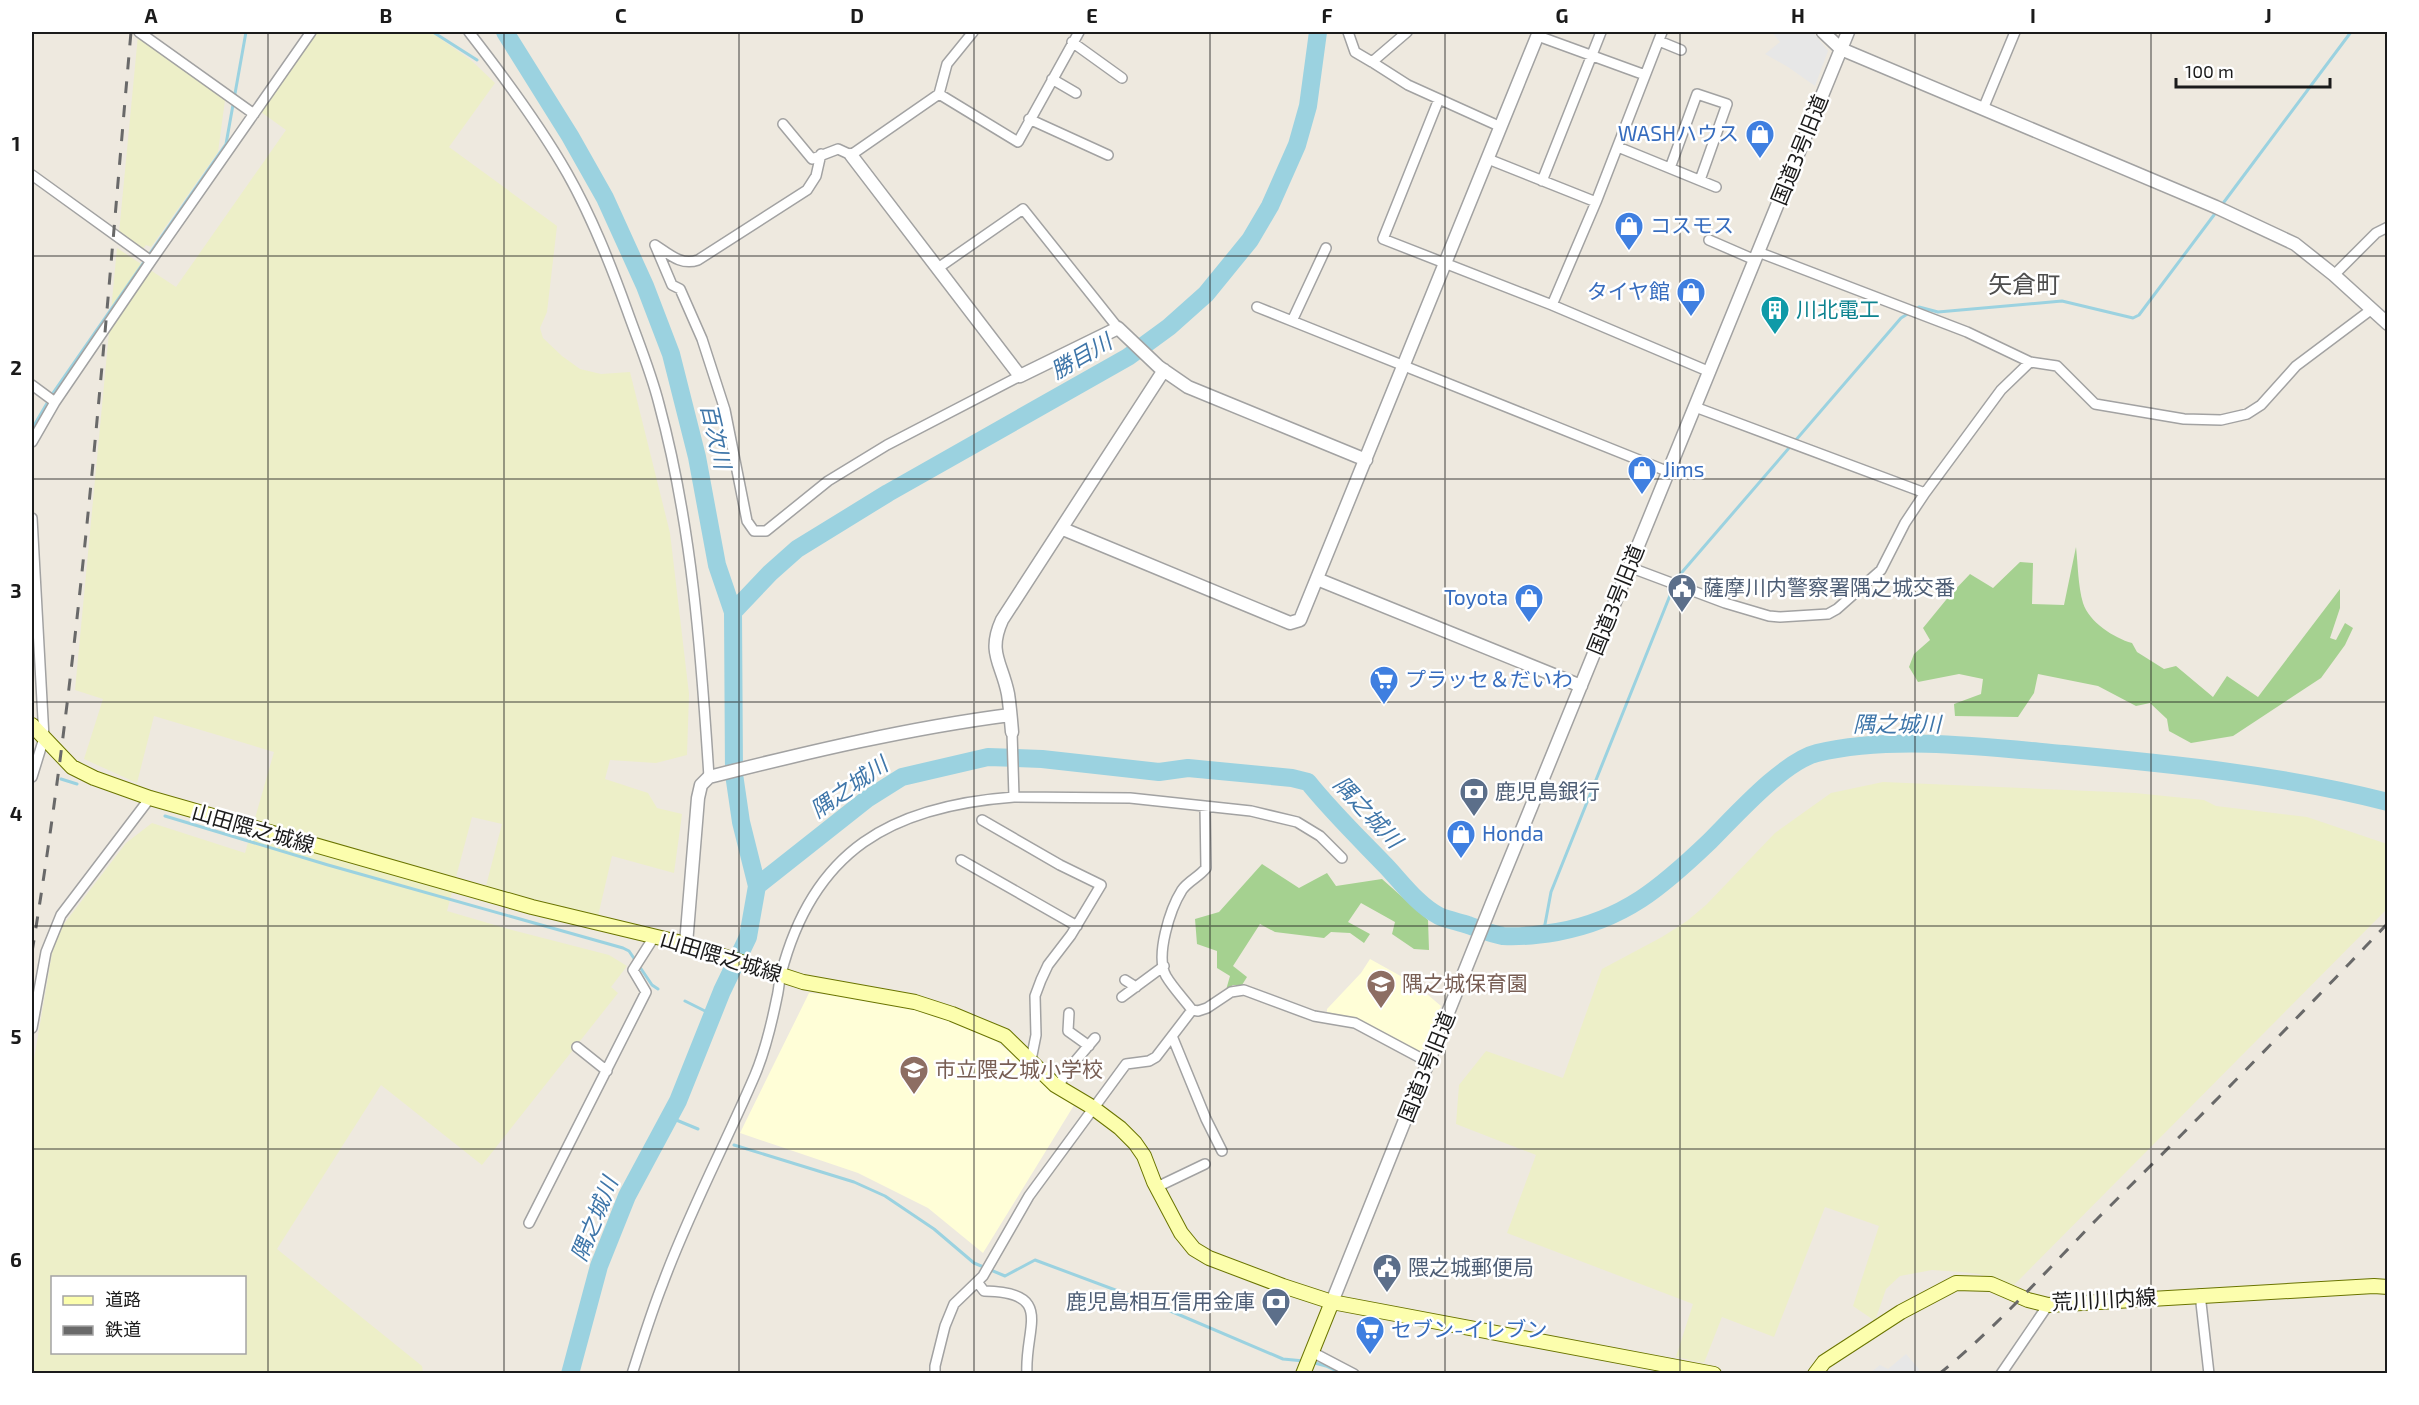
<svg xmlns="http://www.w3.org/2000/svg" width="2419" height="1405" font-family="'Exo 2','Noto Sans JP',sans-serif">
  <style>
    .education { fill: #fffed7 }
    .farmland { fill: #edefc8; fill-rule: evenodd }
    .forest { fill: #a5d190 }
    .parking { fill: #e7e7e7 }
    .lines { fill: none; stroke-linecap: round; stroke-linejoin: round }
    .stream { stroke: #9bd2e0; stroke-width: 3 }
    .river { stroke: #9bd2e0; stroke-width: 18 }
    .minor-casing { stroke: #a2a2a2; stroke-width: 12 }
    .tertiary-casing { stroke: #a2a2a2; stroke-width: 15 }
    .secondary-casing { stroke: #6a7400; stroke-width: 16 }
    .minor { stroke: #fff; stroke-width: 9 }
    .tertiary { stroke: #fff; stroke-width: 12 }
    .secondary { stroke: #fcfead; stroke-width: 14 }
    .rail { stroke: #696969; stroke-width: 3; stroke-dasharray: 12 12; stroke-linecap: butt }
    .grid { fill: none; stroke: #1b1b1b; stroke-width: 1.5; stroke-opacity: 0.55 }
    .labels { text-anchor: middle; stroke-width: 5; stroke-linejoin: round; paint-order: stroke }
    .shop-label { font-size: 21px; fill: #366cbe; stroke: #fff; text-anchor: start }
    .street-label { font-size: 21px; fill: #1b1b1b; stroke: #fff }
    .culture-label { font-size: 21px; fill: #0d838f; stroke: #fff; text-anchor: start }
    .service-label { font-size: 21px; fill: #4e5e75; stroke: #fff; text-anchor: start }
    .education-label { font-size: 21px; fill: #785e54; stroke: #fff; text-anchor: start }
    .water-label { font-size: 22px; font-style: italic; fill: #3f76a9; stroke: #fff }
    .quarter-label { font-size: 24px; fill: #4e4e4e; stroke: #fff }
    .neatline { fill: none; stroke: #1b1b1b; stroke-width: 2 }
    .grid-label { font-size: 20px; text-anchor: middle; font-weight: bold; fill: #1b1b1b }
  </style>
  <rect width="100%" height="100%" fill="#eee9df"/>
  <path class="education" d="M1370,959L1415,984L1441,1006L1421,1054L1356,1018L1327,1012V1009L1361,973Z
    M809,993L871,998L947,1019L996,1041L1055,1090L1076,1102L983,1253L928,1208L858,1173L740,1133Z"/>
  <path class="farmland" d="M317,32H431L472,61L495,83L449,147L557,226L547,312L540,328L543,338L562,356L580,369L601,374L630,372L670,533L689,694L687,755L656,763L610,760L605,779L648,793L657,808L682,814L674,873L612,856L598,916L486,886L502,824L472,817L447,911L512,930L609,955L627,966L611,987L618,993L482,1165L381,1085L277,1249L422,1366L423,1373L32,1374V1071L52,953L60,929L126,843L152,823L245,853L274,752L154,716L137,783L84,759L103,699L75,690L117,248L176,287L286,130L261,112ZM52,1278H244V1352H52Z
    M138,35L225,100L218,152L151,247L146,245L142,250L119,233Z
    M1883,782L2135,793L2204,800L2216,806L2307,817L2387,844V909L2014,1285L1979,1274L1962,1272L1932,1270L1900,1276L1886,1289L1875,1321L1853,1306L1879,1226L1825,1207L1774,1337L1722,1317L1704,1363L1676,1357L1693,1304L1507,1233L1536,1155L1456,1124L1459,1085L1486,1051L1563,1078L1602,969L1662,937L1687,921L1706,905L1775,833L1831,793Z"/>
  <path class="forest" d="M2076,547C2078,565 2078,586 2083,603C2089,622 2114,638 2132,643L2137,652L2164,669L2176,666L2213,697L2227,676L2258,697L2340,589V608L2330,638L2336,640L2345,623L2353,628L2345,645L2321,678L2233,736L2191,743L2169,731L2167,719L2150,703L2136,706L2098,686L2038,674L2034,693L2018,717L1955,716L1954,704L1981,694L1983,679L1959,674L1918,682L1909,667L1914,654L1930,640L1923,628L1950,595L1970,574L1993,588L2020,562L2033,563L2032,604L2064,605Z
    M1262,864L1299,888L1327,873L1336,886L1382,879L1428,920L1429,950L1414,949L1392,934L1395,922L1361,903L1348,922L1370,934L1364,943L1350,933L1331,932L1324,938L1275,932L1260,924L1233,966L1247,977L1242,985H1233L1226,990L1230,976L1217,968V951L1197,944L1195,919L1219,912Z"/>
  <path class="parking" d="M1772,32H1813L1828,51L1815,86L1788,67L1765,54L1780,42Z
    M1906,1354L1919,1369L1917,1373H1870L1880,1365L1888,1369Z"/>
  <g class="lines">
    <path class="stream" d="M433,32L477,60
      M2221,206L2351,32
      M1915,310L1919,307L1938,312L2062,301L2133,318L2139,315L2217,211
      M32,429L53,393L226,144L246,32
      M32,636L34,652
      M61,779L77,784
      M165,816L328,865L623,948L629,951L652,985L658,989
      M1543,935L1551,892L1677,578L1901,318L1909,313
      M685,1001L713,1015
      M669,1117L698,1129
      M734,1145L854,1182L885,1196L934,1229L974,1263L1005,1276L1035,1260L1161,1307L1283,1359L1304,1361
      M1311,1362L1326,1366L1343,1374"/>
    <path class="river" d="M505,32L570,136L605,198L645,286L671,354L697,457L717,565L733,612L734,774L741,822L757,886
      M733,612L770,573L797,549L888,493L1128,357L1169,327L1206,294L1250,240L1270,206L1297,145L1308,106L1318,32
      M570,1374L599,1266L627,1196L678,1101L722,991L748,937L757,886L867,799L902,777L988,757L1042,759L1159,772L1188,768L1292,778L1308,782C1332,812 1360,839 1386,866C1402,883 1418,905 1439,916C1448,920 1459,922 1468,925C1479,929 1491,934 1503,936C1521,937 1539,935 1557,932C1624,920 1662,887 1710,841C1735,816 1784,761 1817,753C1893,735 1987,747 2064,754C2173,764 2282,775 2388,802"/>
    <g class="minor-casing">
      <path id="minor" d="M139,32L254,114
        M469,32C504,77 539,124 567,173C592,217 610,263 627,310C638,341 651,372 659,404C692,526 701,652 709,777
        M1348,32L1355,52L1372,62L1408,85L1501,127
        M1538,36L1645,75
        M1659,41L1681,50
        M1072,42L1122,78
        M1372,62L1407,32
        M1052,79L1076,93
        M939,94L1018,142L1079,32
        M1439,99L1383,239L1552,305L1710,372
        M1983,109L2015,32
        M1029,119L1108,155
        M783,124L812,159L838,149L851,155L939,94L947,64L973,32
        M1618,147L1716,187
        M821,154L816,176L807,190L698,260C681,266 669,254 655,245L672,285L680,289L702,339L725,410L747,521L754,531H766L828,481L887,445L1020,376
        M1488,159L1596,202
        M1670,168L1697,94L1727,104L1700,180
        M32,175L151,261
        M1542,181L1601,32
        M1709,240L1755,260
        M1326,248L1292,321L1669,472
        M1758,252L1967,332L2030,362L2057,366L2095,404L2184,419L2221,420L2247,414L2261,405L2296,366L2372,309
        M938,268L1023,209L1118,328
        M2334,275L2376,233L2388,227
        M1552,305L1596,202L1662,32
        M1257,307L1292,321
        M32,385L55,402
        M1695,407L1925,493
        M32,442L55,402L151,261L311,32
        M32,518L44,738L32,777
        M1629,567L1725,603L1769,616L1780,617L1828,614L1837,609L1881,570L1905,523L1925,493L2001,390L2030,362
        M1014,797L1130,798L1251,811L1297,822L1320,836L1342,858
        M982,820L1060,865L1101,885L1071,935L1048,965L1041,980L1035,996L1036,1035L1031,1060
        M961,860L1077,926
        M1125,980L1136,987
        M1122,997L1164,966
        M1192,1010C1184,999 1173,988 1166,976C1155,956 1170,909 1182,890C1188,881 1199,877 1206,868L1205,806
        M1069,1013L1068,1031L1089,1046
        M32,1028L46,952L61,915L150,798
        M1172,1036L1206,1119L1222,1151
        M577,1047L607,1071
        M1058,1087L1067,1071L1095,1038
        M1157,1187L1205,1164
        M529,1223L646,992L633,970L654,937
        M978,1283L984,1291C1056,1292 1024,1328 1027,1374
        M2200,1294L2209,1374
        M1312,1352L1354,1374
        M632,1374C642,1343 651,1313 663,1283C689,1212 725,1145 755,1075C765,1051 772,1022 777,997C779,989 779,981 781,974C813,850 891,806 1014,797L1012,732
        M935,1374V1366L945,1326L954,1304L983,1276L1029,1196L1126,1064L1149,1061L1156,1057L1192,1010L1198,1011L1207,1008L1231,992L1244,990L1314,1016L1355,1023L1428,1062
        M2001,1374L2048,1305"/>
    </g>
    <g class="tertiary-casing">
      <path id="tertiary" d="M1823,32L1841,49L2216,207L2295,244L2334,275L2388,324
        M851,155L1020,376L1118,328L1159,367L1188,387L1366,460
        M1063,529L1290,623L1300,620L1539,32
        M1317,579L1581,686
        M1012,732C1011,720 1010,707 1008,694C1002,663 987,653 1002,620L1164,370
        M686,944L698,798L701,785L709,777C808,752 909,728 1010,715
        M1332,1302L1492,903L1848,32"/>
    </g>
    <g class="secondary-casing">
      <path id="secondary" d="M32,725L72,767L94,778L150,798L532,907L686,944L803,982L915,1002L952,1014L1005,1036L1055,1085L1092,1107L1120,1128L1135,1143L1144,1156L1154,1182L1181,1233L1194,1249L1209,1258L1283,1286L1332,1302L1714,1374
        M1303,1374L1332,1302
        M1815,1374L1824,1362L1901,1312L1956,1283L1991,1284L2028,1300L2048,1305L2374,1286L2388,1287"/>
    </g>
    <use href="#minor" class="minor"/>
    <use href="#tertiary" class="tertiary"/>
    <use href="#secondary" class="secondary"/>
    <path class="rail" d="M32,952C82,647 104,338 131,32
      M1939,1374C1997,1327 2046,1271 2098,1218C2196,1121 2293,1023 2388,923"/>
  </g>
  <path class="grid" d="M268,32V1374M504,32V1374M739,32V1374M974,32V1374M1210,32V1374M1445,32V1374M1680,32V1374M1915,32V1374M2151,32V1374M32,256H2388M32,479H2388M32,702H2388M32,926H2388M32,1149H2388"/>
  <defs>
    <g id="shop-pin" transform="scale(1.5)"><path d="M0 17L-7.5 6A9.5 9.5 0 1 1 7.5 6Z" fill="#3f7fe0" stroke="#fff"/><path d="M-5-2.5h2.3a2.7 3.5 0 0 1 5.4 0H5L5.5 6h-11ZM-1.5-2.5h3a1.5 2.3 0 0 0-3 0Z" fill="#fff"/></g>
    <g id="building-pin" transform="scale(1.5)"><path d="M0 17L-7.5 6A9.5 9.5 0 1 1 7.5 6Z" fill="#0f9aa8" stroke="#fff"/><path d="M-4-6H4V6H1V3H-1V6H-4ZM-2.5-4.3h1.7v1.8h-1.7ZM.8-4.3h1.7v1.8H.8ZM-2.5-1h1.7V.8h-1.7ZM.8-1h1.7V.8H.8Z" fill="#fff"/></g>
    <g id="civic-pin" transform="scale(1.5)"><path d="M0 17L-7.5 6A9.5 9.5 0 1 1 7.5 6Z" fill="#5c6f8a" stroke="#fff"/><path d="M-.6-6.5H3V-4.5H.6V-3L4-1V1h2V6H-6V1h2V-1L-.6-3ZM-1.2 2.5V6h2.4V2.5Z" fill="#fff"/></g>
    <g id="supermarket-pin" transform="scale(1.5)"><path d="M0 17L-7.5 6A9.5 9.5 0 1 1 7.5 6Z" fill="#3f7fe0" stroke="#fff"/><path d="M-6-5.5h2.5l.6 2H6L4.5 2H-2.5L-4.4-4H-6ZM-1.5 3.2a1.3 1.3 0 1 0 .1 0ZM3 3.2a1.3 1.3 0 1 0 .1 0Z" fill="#fff"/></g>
    <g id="bank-pin" transform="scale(1.5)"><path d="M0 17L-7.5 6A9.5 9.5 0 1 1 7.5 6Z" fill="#5c6f8a" stroke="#fff"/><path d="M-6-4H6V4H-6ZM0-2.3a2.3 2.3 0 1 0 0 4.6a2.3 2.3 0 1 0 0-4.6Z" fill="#fff"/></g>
    <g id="school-pin" transform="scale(1.5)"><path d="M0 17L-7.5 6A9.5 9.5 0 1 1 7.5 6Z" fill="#8d6e63" stroke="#fff"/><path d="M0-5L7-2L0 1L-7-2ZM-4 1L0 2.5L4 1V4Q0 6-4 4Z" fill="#fff"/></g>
  </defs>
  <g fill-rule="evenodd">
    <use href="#shop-pin" x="1760" y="134"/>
    <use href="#shop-pin" x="1629" y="226"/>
    <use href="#shop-pin" x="1691" y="292"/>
    <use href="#building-pin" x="1775" y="310"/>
    <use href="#shop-pin" x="1642" y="470"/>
    <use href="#civic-pin" x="1682" y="588"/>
    <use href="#shop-pin" x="1529" y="598"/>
    <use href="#supermarket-pin" x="1384" y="680"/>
    <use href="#bank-pin" x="1474" y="792"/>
    <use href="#shop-pin" x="1461" y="834"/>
    <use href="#school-pin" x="1381" y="984"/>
    <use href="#school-pin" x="914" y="1070"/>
    <use href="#civic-pin" x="1387" y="1268"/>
    <use href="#bank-pin" x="1276" y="1302"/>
    <use href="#supermarket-pin" x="1370" y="1330"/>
  </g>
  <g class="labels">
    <g class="shop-label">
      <text x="1739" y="141" text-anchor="end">WASHハウス</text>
      <text x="1650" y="233">コスモス</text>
      <text x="1670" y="299" text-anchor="end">タイヤ館</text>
      <text x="1663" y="477">Jims</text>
      <text x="1508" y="605" text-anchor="end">Toyota</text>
      <text x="1405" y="687">プラッセ＆だいわ</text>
      <text x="1482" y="841">Honda</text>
      <text x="1391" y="1337">セブン-イレブン</text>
    </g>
    <g class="street-label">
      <text transform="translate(1800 150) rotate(-68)" y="7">国道3号旧道</text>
      <text transform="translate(1616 600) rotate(-68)" y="7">国道3号旧道</text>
      <text transform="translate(253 829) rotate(16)" y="7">山田隈之城線</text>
      <text transform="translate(721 957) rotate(17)" y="7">山田隈之城線</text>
      <text transform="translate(1427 1067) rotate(-68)" y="7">国道3号旧道</text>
      <text transform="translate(2104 1300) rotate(-3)" y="7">荒川川内線</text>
    </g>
    <g class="culture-label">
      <text x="1796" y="317">川北電工</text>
    </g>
    <g class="service-label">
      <text x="1703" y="595">薩摩川内警察署隅之城交番</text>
      <text x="1495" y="799">鹿児島銀行</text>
      <text x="1408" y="1275">隈之城郵便局</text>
      <text x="1255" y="1309" text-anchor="end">鹿児島相互信用金庫</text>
    </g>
    <g class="education-label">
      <text x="1402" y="991">隅之城保育園</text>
      <text x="935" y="1077">市立隈之城小学校</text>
    </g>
    <g class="water-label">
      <text transform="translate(1081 356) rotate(-30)" y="8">勝目川</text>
      <text transform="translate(716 436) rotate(77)" y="8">百次川</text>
      <text x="1897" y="732">隅之城川</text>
      <text transform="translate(849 787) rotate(-35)" y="8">隅之城川</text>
      <text transform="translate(1368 812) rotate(47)" y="8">隅之城川</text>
      <text transform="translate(594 1219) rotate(-68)" y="8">隅之城川</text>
    </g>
    <g class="quarter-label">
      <text x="2024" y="293">矢倉町</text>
    </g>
  </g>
  <rect width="2419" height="1405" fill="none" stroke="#ffffff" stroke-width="66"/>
  <rect x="51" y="1276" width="195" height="78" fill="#ffffff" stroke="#a4a4a4" stroke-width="1.5"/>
  <rect x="63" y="1296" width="30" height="9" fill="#fcfead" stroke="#a4a4a4" stroke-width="1.5"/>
  <text x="105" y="1306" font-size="18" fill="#1b1b1b">道路</text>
  <rect x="63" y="1326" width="30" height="9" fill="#696969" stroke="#a4a4a4" stroke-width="1.5"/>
  <text x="105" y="1336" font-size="18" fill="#1b1b1b">鉄道</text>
  <path d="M2176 78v9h154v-9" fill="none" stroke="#1b1b1b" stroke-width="3"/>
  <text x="2185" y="78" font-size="18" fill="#1b1b1b" stroke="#ffffff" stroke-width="4.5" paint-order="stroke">100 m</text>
  <rect x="33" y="33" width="2353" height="1339" class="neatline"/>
  <g class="grid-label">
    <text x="151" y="23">A</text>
    <text x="386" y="23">B</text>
    <text x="621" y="23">C</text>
    <text x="857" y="23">D</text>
    <text x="1092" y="23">E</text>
    <text x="1327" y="23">F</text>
    <text x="1562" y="23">G</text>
    <text x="1798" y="23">H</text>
    <text x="2033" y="23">I</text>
    <text x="2268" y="23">J</text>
    <text x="16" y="151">1</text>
    <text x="16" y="375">2</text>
    <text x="16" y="598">3</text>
    <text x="16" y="821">4</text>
    <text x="16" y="1044">5</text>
    <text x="16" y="1267">6</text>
  </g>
</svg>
